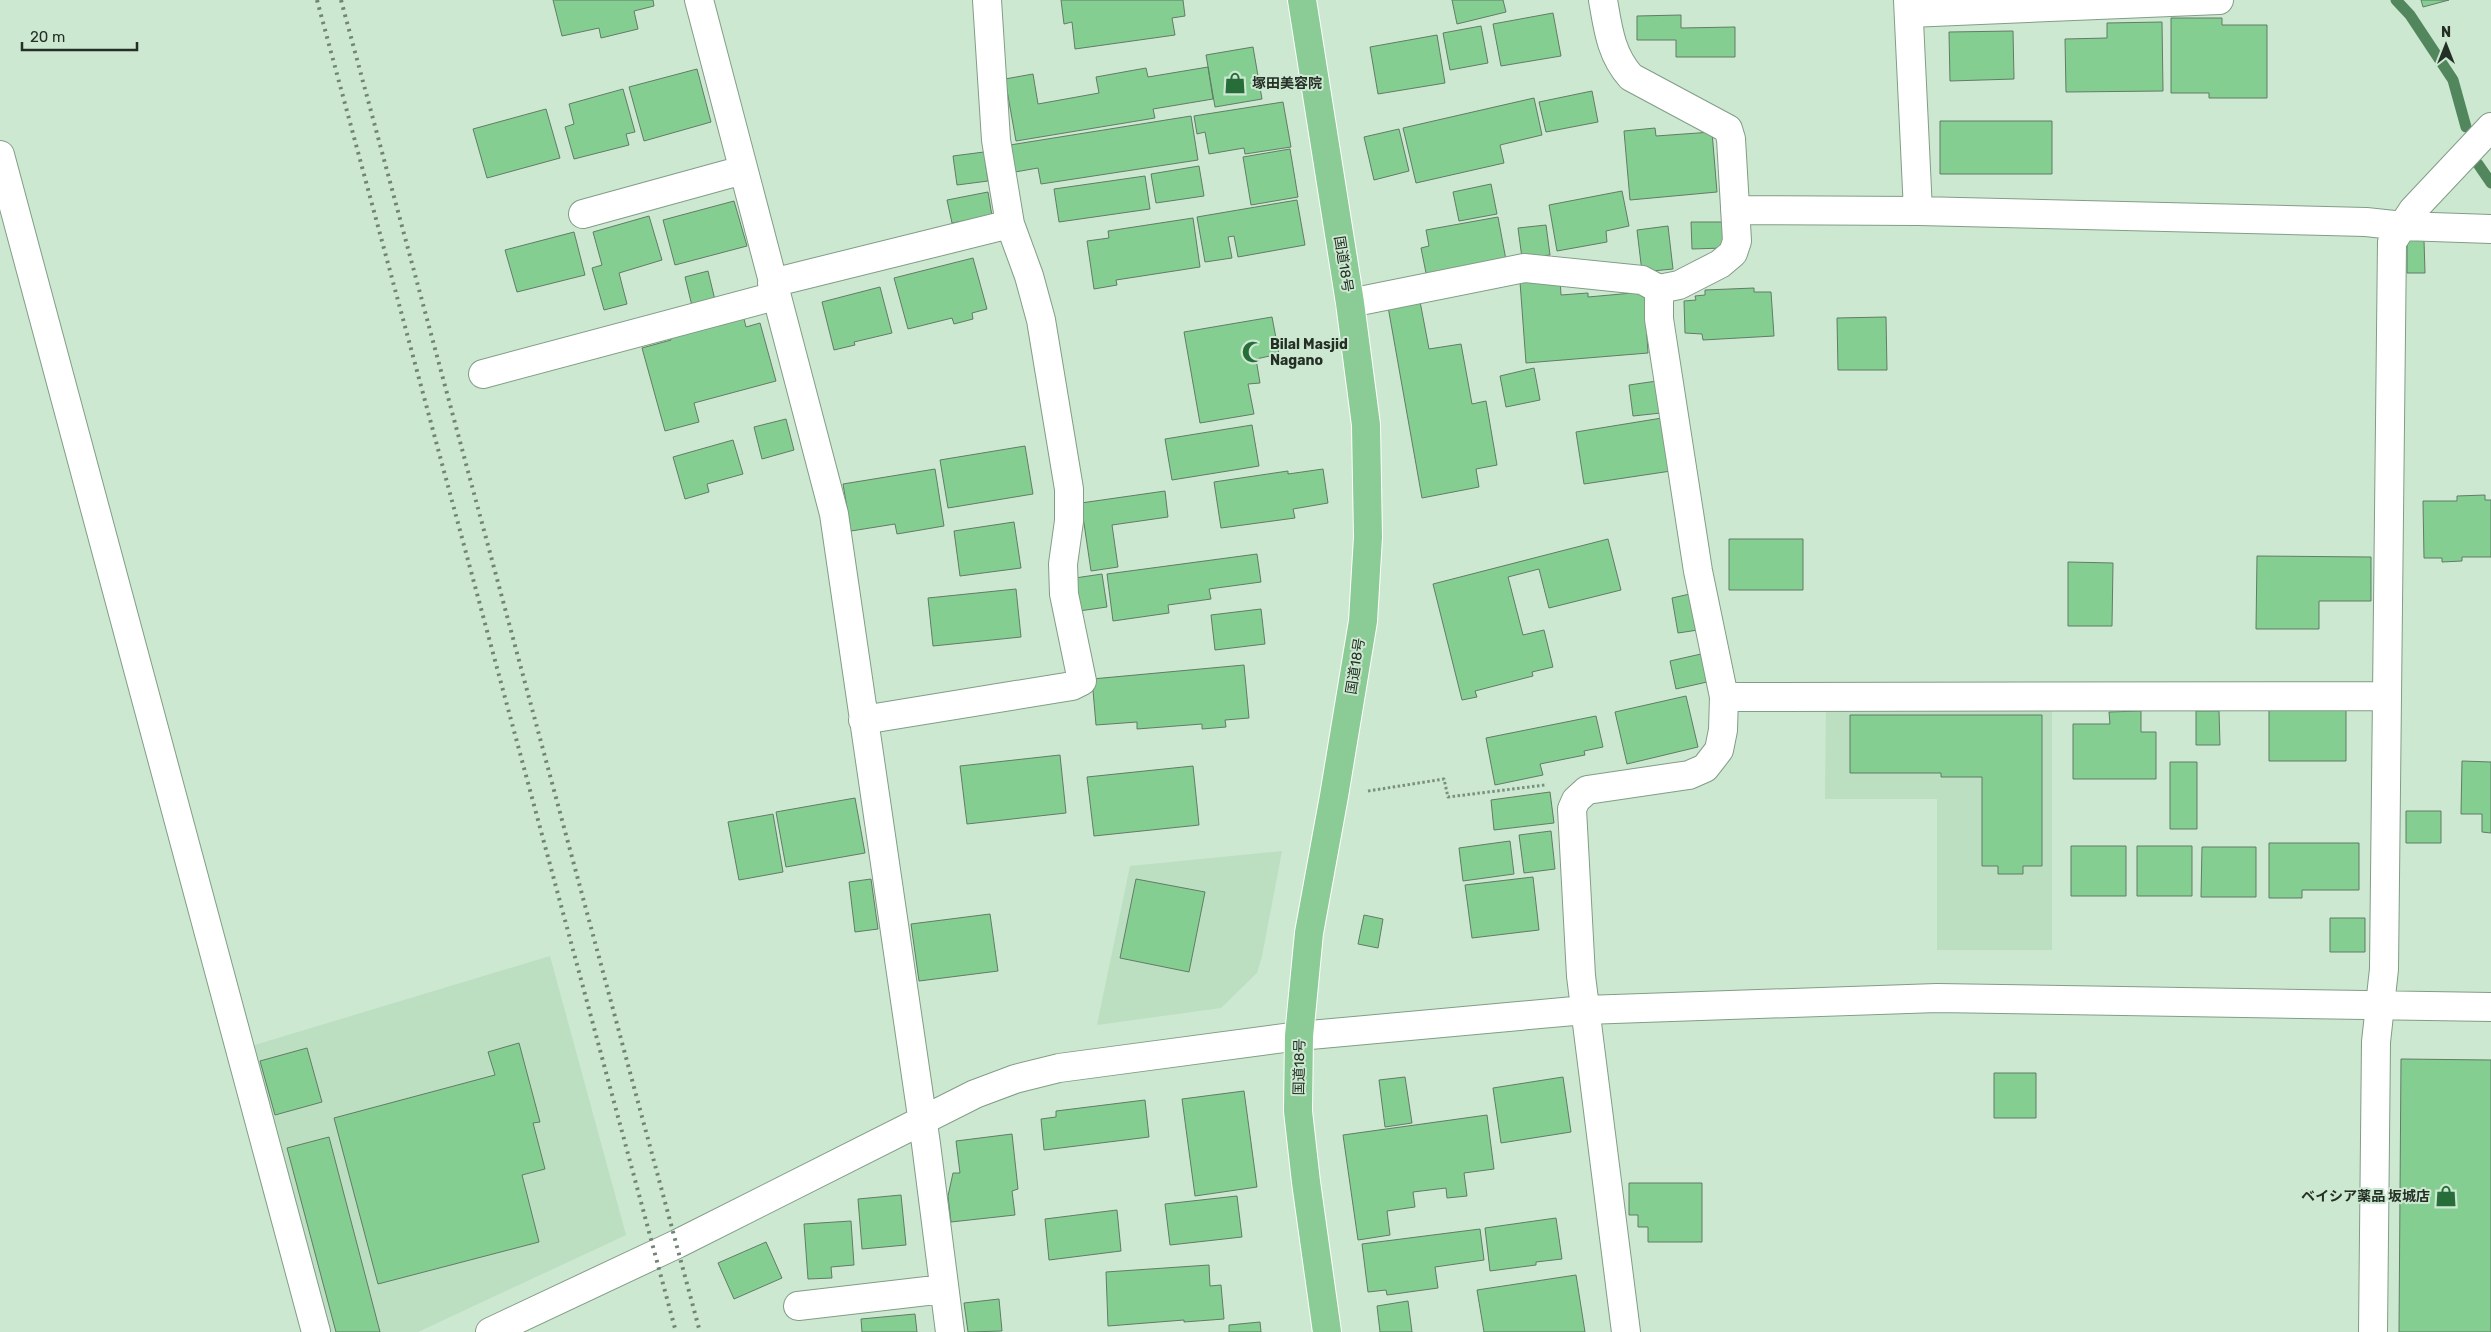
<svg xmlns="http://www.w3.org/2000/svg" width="2491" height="1332" font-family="Rubik,'Noto Sans JP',sans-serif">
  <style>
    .built { fill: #bcdec1 }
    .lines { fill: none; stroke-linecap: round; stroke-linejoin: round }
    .stream { stroke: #52875d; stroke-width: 11 }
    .building { fill: #84ce92; stroke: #627c66 }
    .minor-casing { stroke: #829d86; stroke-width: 30 }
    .highway-casing { stroke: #fff; stroke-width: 30 }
    .path { stroke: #7b8f7e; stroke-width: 3; stroke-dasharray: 2.5 2.5; stroke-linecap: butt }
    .minor { stroke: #fff; stroke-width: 28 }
    .highway { stroke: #8acb96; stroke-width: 28 }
    .rail { stroke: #728575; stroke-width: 4; stroke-dasharray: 2.5 5; stroke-linecap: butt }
    .labels { text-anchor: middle; stroke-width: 4; stroke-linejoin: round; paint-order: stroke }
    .poi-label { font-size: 14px; font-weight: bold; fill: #242f26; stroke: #cce8d0; text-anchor: start }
    .street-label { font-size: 14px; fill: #242f26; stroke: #cce8d0 }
  </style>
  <rect width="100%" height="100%" fill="#cce8d0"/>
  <path class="built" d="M1826,705L2052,706V950H1937V799H1825Z
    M1282,851L1262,956L1257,973L1221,1008L1097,1025L1130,866Z
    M550,956L626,1235L418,1332H327L248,1047Z"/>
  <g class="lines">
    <path class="stream" d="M2396,0L2410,15L2453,80L2466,127
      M2478,164L2491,183"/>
  </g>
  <path class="building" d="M553,0H653L654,6L634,11L638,29L601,38L599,28L562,36Z
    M1061,0H1183L1185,16L1172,18L1175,35L1075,49L1072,22L1064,24Z
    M1452,0H1503L1506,12L1457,24Z
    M2421,0H2449L2423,7Z
    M1553,13L1561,56L1501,66L1493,24Z
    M1681,15V28L1735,27V57H1676V40H1637V16Z
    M2171,18H2222V25H2267V98H2209V93H2171Z
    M2162,22L2163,91L2066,92L2065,39L2107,38V23Z
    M1481,26L1488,63L1450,70L1443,33Z
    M2013,31L2014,79L1950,81L1949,32Z
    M1437,35L1445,83L1378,94L1370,47Z
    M1253,47L1262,99L1215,107L1206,55Z
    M1208,67L1213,99L1153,109L1155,118L1016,141L1005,79L1033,74L1038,104L1099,93L1096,77L1146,68L1148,77Z
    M697,69L711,122L644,141L629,87Z
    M623,89L635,132L626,134L629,145L574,159L565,127L574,124L569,104Z
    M1592,91L1598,122L1546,132L1539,102Z
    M1534,98L1542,135L1500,145L1504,163L1416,183L1403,128Z
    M1283,102L1291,147L1245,154L1244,148L1209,154L1205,132L1197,134L1194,116Z
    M546,109L560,158L487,178L473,129Z
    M1191,116L1198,160L1041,184L1038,168L1015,172L1010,145Z
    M1940,121H2052V174H1940Z
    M1655,128L1656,136L1712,132L1717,192L1630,200L1624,131Z
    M1399,129L1409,171L1374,180L1364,137Z
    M1290,149L1298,197L1251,205L1243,157Z
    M984,152L988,181L957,185L953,156Z
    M1199,166L1204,196L1156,203L1151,174Z
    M1145,176L1150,209L1059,222L1054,189Z
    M1491,184L1497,214L1459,221L1453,192Z
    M1622,191L1629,226L1606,231L1607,242L1557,251L1549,205Z
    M988,192L992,216L952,223L947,200Z
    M1297,200L1305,245L1238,257L1234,236L1228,237L1232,258L1205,262L1197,217Z
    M734,201L747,246L675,265L663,220Z
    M649,216L662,260L619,273L627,304L604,310L592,268L602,265L593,232Z
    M1498,217L1506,260L1427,278L1421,248L1429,246L1426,230Z
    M1193,218L1200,267L1116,280L1117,285L1094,289L1087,241L1109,238L1108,231Z
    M1691,222H1723V248L1692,249Z
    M1546,225L1550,255L1522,258L1518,228Z
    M1668,226L1673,269L1642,272L1637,230Z
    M574,232L585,275L517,292L505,250Z
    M2407,240H2424L2425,273H2407Z
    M973,258L987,309L972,313L973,319L954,324L952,318L908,329L894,278Z
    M708,271L715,300L692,306L685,277Z
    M1560,279L1561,295L1588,293V297L1644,292L1648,353L1526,363L1520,282Z
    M880,287L892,333L854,342L855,345L834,350L822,302Z
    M1754,288V292H1771L1774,336L1703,340L1702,334L1685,333L1684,301L1696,300L1695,296L1705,295V290Z
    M1419,296L1429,349L1461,344L1472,404L1486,401L1497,465L1476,469L1479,487L1422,498L1387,301Z
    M743,315L746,327L760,323L776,381L694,403L699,422L665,431L642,348L671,340L670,335Z
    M1272,317L1279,354L1256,359L1260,383L1248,384L1254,414L1200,423L1184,332Z
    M1886,317L1887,370H1838L1837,318Z
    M1534,368L1540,400L1506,407L1500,376Z
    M1657,381L1661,413L1633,416L1629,385Z
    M1662,418L1671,471L1584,484L1576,432Z
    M786,419L794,450L762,459L754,427Z
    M1252,425L1259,466L1172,480L1165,439Z
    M733,440L743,474L707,484L709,492L685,499L673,457Z
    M1025,446L1033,494L948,508L940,460Z
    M935,469L944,526L897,534L895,524L851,531L843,484Z
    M1323,469L1328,503L1293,509L1295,518L1221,528L1214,482L1288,471V474Z
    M1165,491L1168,517L1112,525L1118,567L1091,571L1081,503Z
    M2485,495V500H2491V557H2462V561L2442,562V558H2424L2423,501H2457V496Z
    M1014,522L1021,568L960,576L954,531Z
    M1608,539L1621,590L1549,608L1539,569L1508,577L1523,635L1544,630L1553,667L1532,672L1533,676L1475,691L1477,697L1462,700L1433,584Z
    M1729,539H1803V590H1729Z
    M1257,554L1261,582L1209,589L1211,599L1168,605L1169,613L1113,621L1107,574Z
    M2257,556L2371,557V601H2319V629H2256Z
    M2068,562L2113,563L2112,626H2068Z
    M1102,574L1107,607L1079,611L1075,578Z
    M1016,589L1021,637L933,646L928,598Z
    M1690,594L1698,630L1678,633L1672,598Z
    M1261,609L1265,644L1215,650L1211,615Z
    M1701,654L1707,682L1676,689L1670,661Z
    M1244,665L1249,718L1225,720L1226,727L1202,729V724L1137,729V722L1096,725L1092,679Z
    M1686,696L1698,747L1627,764L1615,712Z
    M2269,708H2346V761H2269Z
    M2141,711V732H2156V779H2073V724H2110L2109,712Z
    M2196,711H2219L2220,745H2196Z
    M1850,715H2042V866H2023V874H1998V866H1982V777H1941V773H1850Z
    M1596,716L1603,747L1584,751L1585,755L1540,764L1543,775L1495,785L1486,738Z
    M1060,755L1066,813L967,824L960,766Z
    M2462,761L2491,762V833L2482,832V814H2461Z
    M2170,762H2197V829H2170Z
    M1193,766L1199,825L1094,836L1087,777Z
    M1550,792L1554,823L1494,830L1491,800Z
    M855,798L865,853L786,867L776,812Z
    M2406,811H2441V843H2406Z
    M773,814L783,872L739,880L728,822Z
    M1551,831L1555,869L1524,873L1519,835Z
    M1510,841L1514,874L1463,881L1459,848Z
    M2269,843H2359V890H2302V898H2269Z
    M2071,846H2126V896H2071Z
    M2137,846H2192V896H2137Z
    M2202,847H2256V897H2201Z
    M1533,877L1539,930L1472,938L1465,885Z
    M871,879L878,929L855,932L849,882Z
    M1136,879L1205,892L1189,972L1120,958Z
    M990,914L998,971L919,981L911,924Z
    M1364,915L1383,919L1378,948L1358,944Z
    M2330,918H2365V952H2330Z
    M519,1043L540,1122L533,1123L545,1169L522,1175L539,1242L378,1284L334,1118L495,1075L488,1052Z
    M307,1048L322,1102L275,1115L260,1061Z
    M2401,1059L2491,1060V1332H2399Z
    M1994,1073H2036V1118H1994Z
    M1405,1077L1412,1123L1385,1127L1379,1080Z
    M1563,1077L1571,1132L1501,1143L1493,1088Z
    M1244,1091L1257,1187L1195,1196L1182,1099Z
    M1145,1100L1149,1137L1044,1150L1041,1119L1056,1117V1111Z
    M1487,1115L1494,1169L1464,1173L1467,1196L1447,1198L1446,1188L1413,1192L1415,1207L1387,1211L1390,1235L1358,1240L1343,1135Z
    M1012,1134L1018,1189L1012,1191L1015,1215L951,1222L948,1196L953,1173H960L956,1141Z
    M329,1137L380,1332H336L287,1148Z
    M1629,1183H1702V1242H1648V1227H1638V1215H1629Z
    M901,1195L906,1245L862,1249L858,1199Z
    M1237,1196L1242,1237L1170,1245L1165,1204Z
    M1117,1210L1121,1251L1049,1260L1045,1219Z
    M1556,1218L1562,1259L1536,1262V1265L1490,1271L1485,1228Z
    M851,1221L854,1265L831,1267L832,1278L808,1279L804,1224Z
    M1480,1229L1484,1260L1435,1267L1438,1288L1387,1295L1386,1290L1368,1292L1362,1244Z
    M766,1242L782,1278L734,1299L718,1263Z
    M1209,1265L1210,1286L1221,1285L1224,1319L1184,1322V1320L1108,1326L1106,1272Z
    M1576,1275L1585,1332H1484L1477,1290Z
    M999,1299L1002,1331L968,1332L964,1303Z
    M1408,1301L1412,1332H1380L1377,1306Z
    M915,1314L917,1332H862L861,1319Z
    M1260,1322L1261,1332H1229V1325Z"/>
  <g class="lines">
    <g class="minor-casing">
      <path id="minor" d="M699,0L834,514L926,1144L950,1332
        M1908,0L1918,211
        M1909,13L2219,0
        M0,155L316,1332
        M1735,210L1918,211L2366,222L2403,226L2491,229
        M583,214L743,170
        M772,283L1010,224
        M1350,303L1524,268L1642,280L1659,289L1679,285L1720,264L1733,253L1737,241L1731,139L1728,129L1631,77C1611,55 1608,29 1603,0
        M483,374L775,296
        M1724,697L2387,696
        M863,720L1072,686L1082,681L1064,594L1063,564L1069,521V489L1041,320L1029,276L1010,224L996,140L987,0
        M798,1306L944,1289
        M490,1332L677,1244L975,1094L1015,1079L1059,1068L1299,1036L1585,1010L1937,998L2491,1007
        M1626,1332L1581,976L1572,809L1576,800L1587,790L1689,775L1705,768L1719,750L1723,730L1724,697L1698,571L1659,319V289
        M2373,1332L2376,1042L2384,969L2392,242L2413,210L2491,127"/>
    </g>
    <g class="highway-casing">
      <path id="highway" d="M1302,0L1350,303L1366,425L1368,537L1363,621L1334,796L1309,933L1299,1036L1298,1111L1306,1182L1327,1332"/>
    </g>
    <path class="path" d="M1368,791L1444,779L1448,797L1545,785"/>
    <use href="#minor" class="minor"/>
    <use href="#highway" class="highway"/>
    <path class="rail" d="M317,0L676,1332
      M341,0L700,1332"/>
  </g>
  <defs>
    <g id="shop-bare" transform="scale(1.725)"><path d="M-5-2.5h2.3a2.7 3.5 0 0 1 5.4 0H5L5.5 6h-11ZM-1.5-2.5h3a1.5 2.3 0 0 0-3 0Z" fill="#266d3a" stroke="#cce8d0" stroke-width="2.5" paint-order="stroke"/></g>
    <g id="mosque-bare" transform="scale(1.725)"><path d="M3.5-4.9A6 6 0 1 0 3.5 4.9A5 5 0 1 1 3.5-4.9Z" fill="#266d3a" stroke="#cce8d0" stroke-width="2.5" paint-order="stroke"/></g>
  </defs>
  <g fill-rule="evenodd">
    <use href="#shop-bare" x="1235" y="83"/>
    <use href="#mosque-bare" x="1253" y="352"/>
    <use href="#shop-bare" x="2446" y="1196"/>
  </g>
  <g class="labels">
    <g class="poi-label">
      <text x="1252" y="88">塚田美容院</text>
      <text x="1270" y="349">Bilal Masjid<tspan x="1270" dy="16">Nagano</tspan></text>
      <text x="2430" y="1201" text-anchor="end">ベイシア薬品 坂城店</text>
    </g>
    <g class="street-label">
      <text transform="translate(1344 264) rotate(81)" y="5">国道18号</text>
      <text transform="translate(1355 666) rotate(-81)" y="5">国道18号</text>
      <text transform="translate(1299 1067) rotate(-89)" y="5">国道18号</text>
    </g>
  </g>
  <g transform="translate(2446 45)" stroke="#cce8d0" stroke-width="4" paint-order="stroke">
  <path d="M0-4L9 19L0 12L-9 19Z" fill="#242f26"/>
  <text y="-8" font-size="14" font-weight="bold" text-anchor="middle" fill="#242f26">N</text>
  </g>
  <path d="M22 42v8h115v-8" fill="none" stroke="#242f26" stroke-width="2.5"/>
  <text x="30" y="42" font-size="15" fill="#242f26" stroke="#cce8d0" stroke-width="4" paint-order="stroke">20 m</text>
</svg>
